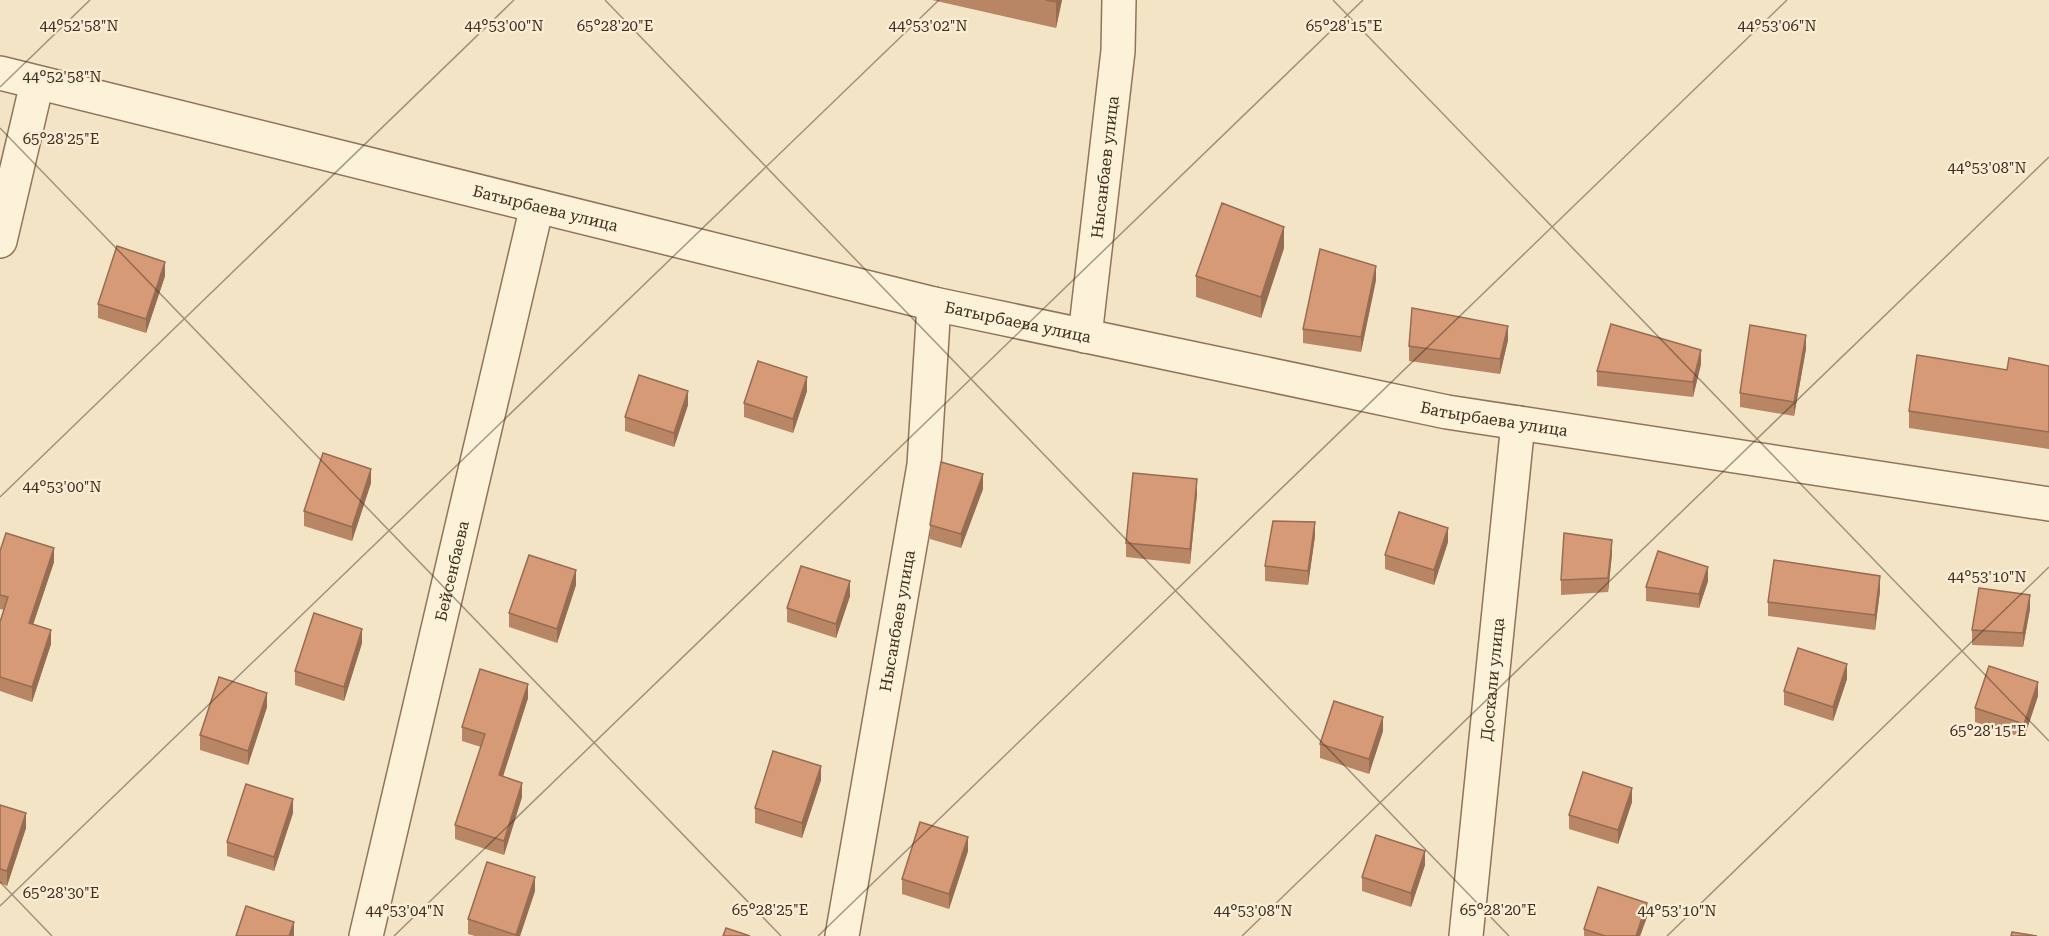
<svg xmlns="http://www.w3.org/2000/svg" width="2049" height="936" font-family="'Roboto Serif',serif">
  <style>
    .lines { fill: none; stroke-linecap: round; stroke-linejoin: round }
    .street-casing { stroke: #917458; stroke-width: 36 }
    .street { stroke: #fcf1d9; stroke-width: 33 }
    .wall { fill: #b88565 }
    .shaded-wall { fill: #966c53 }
    .building { fill: #d69b76; stroke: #966c53; stroke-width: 1.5 }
    .ticks { fill: none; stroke: #3f2d1e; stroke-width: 1.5; stroke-opacity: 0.45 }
    .labels { text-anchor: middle; stroke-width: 4.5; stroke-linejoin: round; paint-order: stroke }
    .street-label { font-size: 16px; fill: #3f2d1e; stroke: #f9eed5 }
    .ticks-label { font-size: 15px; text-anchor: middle; fill: #3f2d1e; stroke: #f9eed5; stroke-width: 4.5; stroke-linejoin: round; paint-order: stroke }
  </style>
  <rect width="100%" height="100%" fill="#f3e4c5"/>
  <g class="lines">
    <g class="street-casing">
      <g id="street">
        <path id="s1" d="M0,73L934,304L1447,412L2049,504"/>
        <path d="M0,241L37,83"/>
        <path id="s2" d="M1085,336L1118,51L1119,0"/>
        <path id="s3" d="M366,936L537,206"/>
        <path id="s4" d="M842,936L924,465L934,304"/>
        <path id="s5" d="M1466,936L1518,423"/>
      </g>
    </g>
    <use href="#street" class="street"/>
  </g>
  <path class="wall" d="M932,0H1062L1056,28Z
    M1284,248L1261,318L1196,297V276Z
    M165,276L146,333L98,318V304Z
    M1376,280L1361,352L1303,343V329Z
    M1508,340L1500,374L1409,361V346Z
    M1806,349L1794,416L1740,407V393Z
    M1701,364L1693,397L1597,386V371Z
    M2049,366V449L1909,428V411L2007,370Z
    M807,391L793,433L744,417V403Z
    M688,405L674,447L625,431V417Z
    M371,483L352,541L304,526V511Z
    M983,489L961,548L930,539V525Z
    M1197,494L1190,564L1126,557V543Z
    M1315,536L1308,585L1265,581V566Z
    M1448,542L1434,585L1385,569V555Z
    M0,551L54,562L33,624L51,644L32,702L0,691V622L4,610L0,609Z
    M1612,554L1608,592L1561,595V580Z
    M1708,581L1699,608L1646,601V587Z
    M576,585L557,643L509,627V613Z
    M1880,591L1875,630L1768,616V602Z
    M850,596L836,638L787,622V608Z
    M2030,609L2023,647L1972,645V630Z
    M362,643L344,701L295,685V671Z
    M1847,679L1833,721L1784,705V691Z
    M2038,696L2024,738L1975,722V708Z
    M528,698L503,776L522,797L504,855L455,839V825L481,747L462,741V727Z
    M267,707L248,765L200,750V735Z
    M1383,731L1369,774L1320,758V744Z
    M821,780L802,838L755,823V808Z
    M1632,802L1618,844L1569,829V815Z
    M0,805L26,828L7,886L0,883Z
    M293,813L274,871L227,856V842Z
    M968,851L949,909L902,894V879Z
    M1425,865L1411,907L1362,891V877Z
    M535,891L520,936H475L468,934V919Z
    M1647,917L1640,936H1584V929Z"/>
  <path class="shaded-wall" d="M1057,0H1062L1056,28V2Z
    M1284,227V248L1261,318V297Z
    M165,262V276L146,333V319Z
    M1376,266V280L1361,352V337Z
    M1508,326V340L1500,374V359Z
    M1806,335V349L1794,416V402Z
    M1701,350V364L1693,397V382Z
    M807,377V391L793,433V419Z
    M688,391V405L674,447V433Z
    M371,469V483L352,541V527Z
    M983,474V489L961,548V534Z
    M1197,479V494L1190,564V549Z
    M1315,522V536L1308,585V571Z
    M1448,528V542L1434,585V570Z
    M1612,540V554L1608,592V578Z
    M54,548V562L29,637V623Z
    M1708,567V581L1699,608V594Z
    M576,570V585L557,643V629Z
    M1880,576V591L1875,630V615Z
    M850,581V596L836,638V624Z
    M2030,595V609L2023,647V633Z
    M362,629V643L344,701V687Z
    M51,630V644L32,702V687Z
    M1847,664V679L1833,721V707Z
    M2038,682V696L2024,738V724Z
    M528,684V698L499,789V775Z
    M267,693V707L248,765V751Z
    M1383,717V731L1369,774V759Z
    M821,766V780L802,838V823Z
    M522,783V797L504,855V841Z
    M1632,788V802L1618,844V830Z
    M293,799V813L274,871V857Z
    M26,813V828L7,886V871Z
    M968,837V851L949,909V894Z
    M1425,851V865L1411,907V893Z
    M535,877V891L520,936H516Z
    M1647,903V917L1640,936H1636Z
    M294,922V936H289Z"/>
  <path class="building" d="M1046,0H1057L1056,2Z
    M1222,203L1284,227L1261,297L1196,276Z
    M117,246L165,262L146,319L98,304Z
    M1320,249L1376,266L1361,337L1303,329Z
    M1412,308L1508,326L1500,359L1409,346Z
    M1611,324L1701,350L1693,382L1597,371Z
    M1750,325L1806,335L1794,402L1740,393Z
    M1917,355L2007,370L2009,358L2049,366V432L1909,411Z
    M758,361L807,377L793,419L744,403Z
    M639,375L688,391L674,433L625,417Z
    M323,453L371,469L352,527L304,511Z
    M941,462L983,474L961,534L930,525Z
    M1133,473L1197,479L1190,549L1126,543Z
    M1399,512L1448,528L1434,570L1385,555Z
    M1273,521L1315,522L1308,571L1265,566Z
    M6,533L54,548L29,623L51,630L32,687L0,677V622L8,597L0,595V551Z
    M1564,533L1612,540L1608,578L1561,580Z
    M1658,551L1708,567L1699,594L1646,587Z
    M529,555L576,570L557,629L509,613Z
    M1774,560L1880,576L1875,615L1768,602Z
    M801,566L850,581L836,624L787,608Z
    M1979,588L2030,595L2023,633L1972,630Z
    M314,613L362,629L344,687L295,671Z
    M1798,648L1847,664L1833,707L1784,691Z
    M1989,666L2038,682L2024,724L1975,708Z
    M480,669L528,684L499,775L522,783L504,841L455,825L485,734L462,727Z
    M219,677L267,693L248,751L200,735Z
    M1334,701L1383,717L1369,759L1320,744Z
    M773,751L821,766L802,823L755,808Z
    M1583,772L1632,788L1618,830L1569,815Z
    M246,784L293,799L274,857L227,842Z
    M0,805L26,813L7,871L0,869Z
    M920,822L968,837L949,894L902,879Z
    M1376,835L1425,851L1411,893L1362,877Z
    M487,862L535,877L516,935L468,919Z
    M1598,887L1647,903L1636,936H1605L1584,929Z
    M246,906L294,922L289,936H236Z
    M726,928L750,936H723Z
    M2012,932L2037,936H2011Z"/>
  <path class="ticks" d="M605,0L1509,936M1333,0L2049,741M0,87L90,0M0,128L781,936M0,497L514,0M0,882L52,936M0,906L939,0M394,936L1363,0M818,936L1787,0M1242,936L2049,157M1667,936L2049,567"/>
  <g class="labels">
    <g class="street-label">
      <text dy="6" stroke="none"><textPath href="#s2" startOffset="170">Нысанбаев улица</textPath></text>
      <text dy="6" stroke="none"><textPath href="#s1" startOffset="562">Батырбаева улица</textPath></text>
      <text dy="6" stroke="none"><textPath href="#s1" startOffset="1048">Батырбаева улица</textPath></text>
      <text dy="6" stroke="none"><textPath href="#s1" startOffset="1534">Батырбаева улица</textPath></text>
      <text dy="6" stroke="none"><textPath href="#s3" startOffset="375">Бейсенбаева</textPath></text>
      <text dy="6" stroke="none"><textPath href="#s4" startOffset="320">Нысанбаев улица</textPath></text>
      <text dy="6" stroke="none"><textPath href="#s5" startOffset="258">Доскали улица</textPath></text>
    </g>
  </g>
  <g class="ticks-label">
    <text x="79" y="31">44°52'58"N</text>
    <text x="504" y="31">44°53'00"N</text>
    <text x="928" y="31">44°53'02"N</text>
    <text x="1777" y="31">44°53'06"N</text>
    <text x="615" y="31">65°28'20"E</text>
    <text x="1344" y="31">65°28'15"E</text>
    <text x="62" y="82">44°52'58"N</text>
    <text x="61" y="144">65°28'25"E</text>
    <text x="1987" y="173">44°53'08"N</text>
    <text x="62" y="492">44°53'00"N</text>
    <text x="1987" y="582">44°53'10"N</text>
    <text x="1988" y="736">65°28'15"E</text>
    <text x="61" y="898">65°28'30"E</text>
    <text x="770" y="915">65°28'25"E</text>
    <text x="1498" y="915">65°28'20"E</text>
    <text x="405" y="916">44°53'04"N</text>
    <text x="1253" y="916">44°53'08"N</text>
    <text x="1677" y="916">44°53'10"N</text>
  </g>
</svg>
